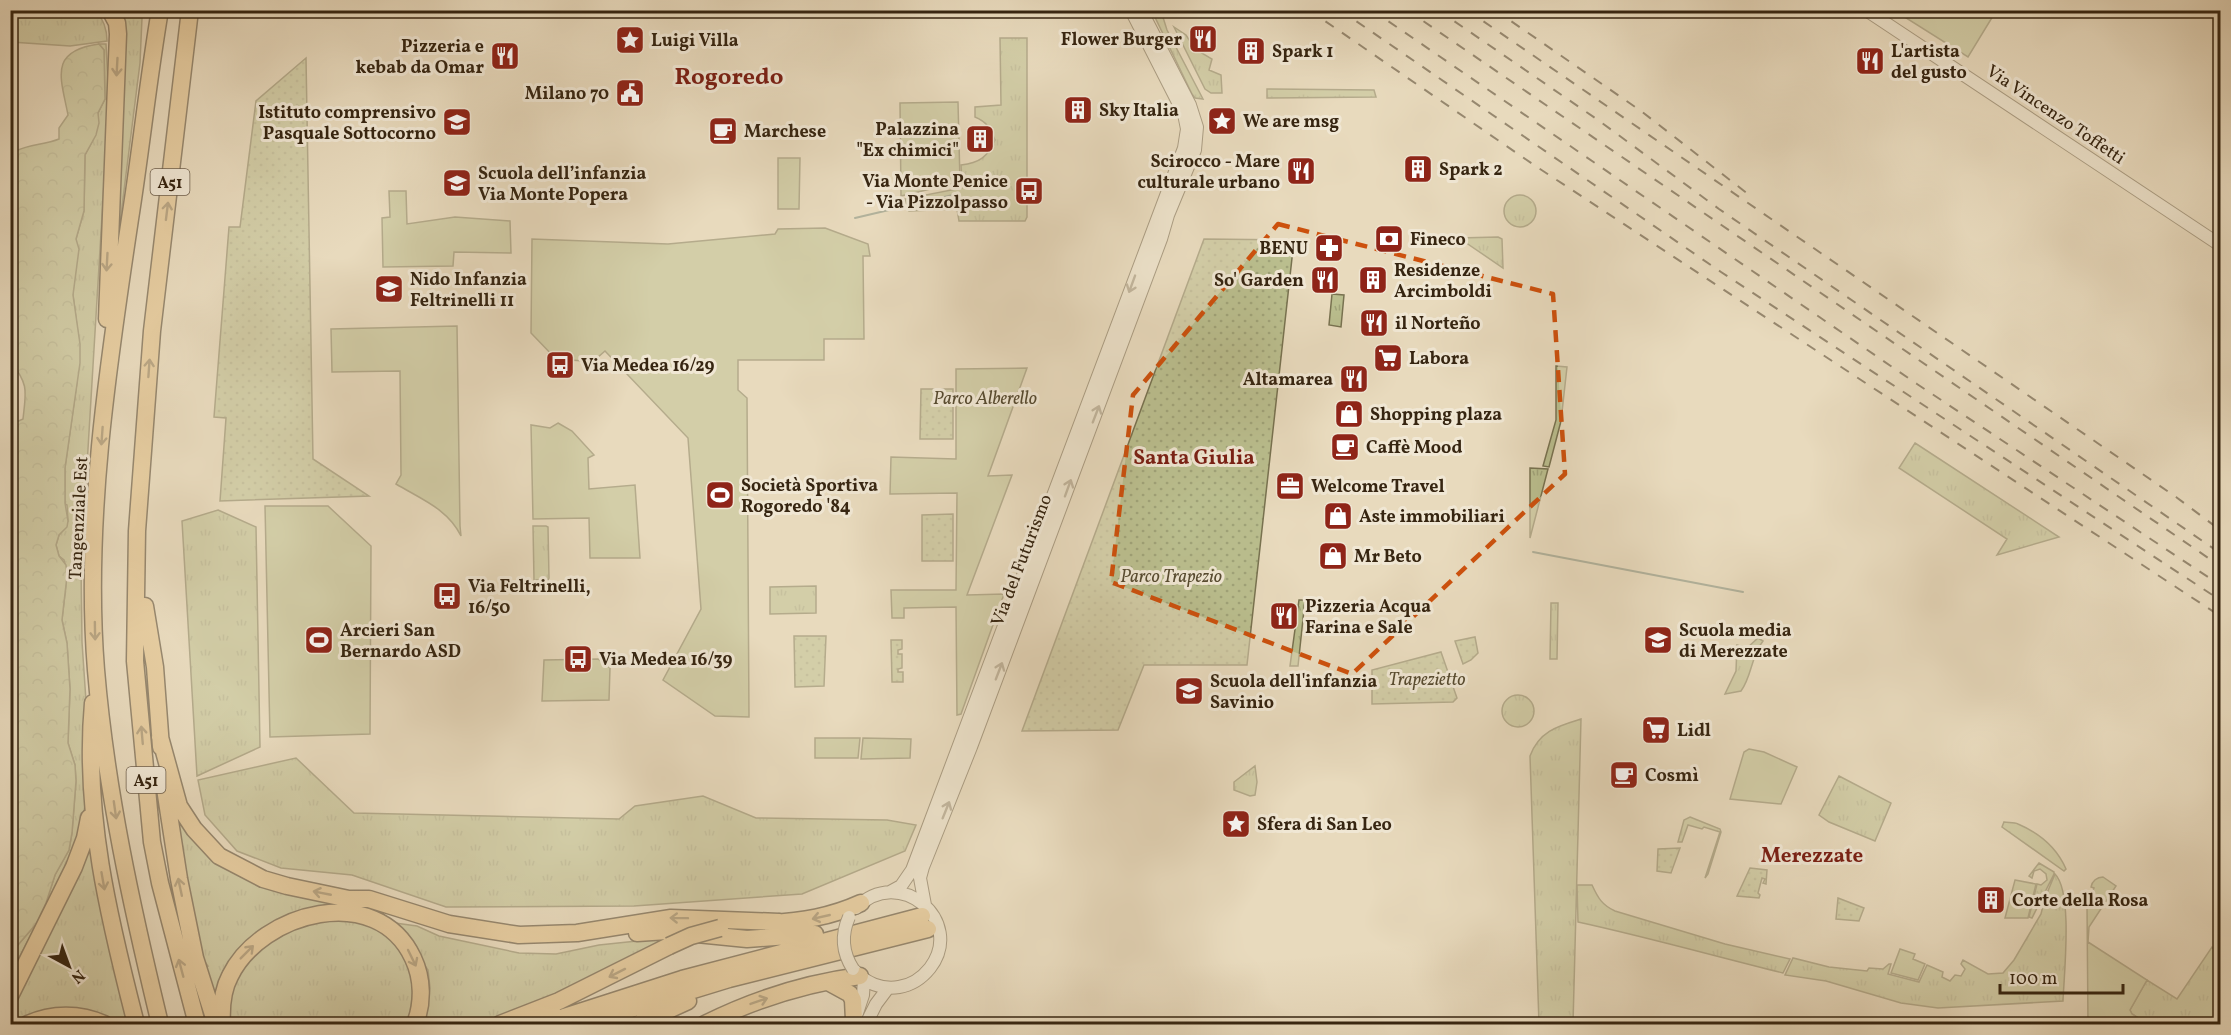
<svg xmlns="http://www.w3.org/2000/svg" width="2231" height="1035" font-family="Vollkorn,serif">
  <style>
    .grass { fill: url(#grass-tufts); stroke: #787250; stroke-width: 1.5 }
    .forest { fill: url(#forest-crowns); stroke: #787250; stroke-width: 1.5 }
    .park { fill: #babe8e; stroke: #787250; stroke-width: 1.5 }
    .garden { fill: url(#garden-dots); stroke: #787250; stroke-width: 1.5 }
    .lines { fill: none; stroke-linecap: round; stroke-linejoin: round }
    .stream { stroke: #707f71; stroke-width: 2 }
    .minor-casing { stroke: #62523c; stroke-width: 14 }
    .highway-casing { stroke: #362511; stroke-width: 19 }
    .minor { stroke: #f0e7d4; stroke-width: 12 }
    .highway { stroke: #e4bd7e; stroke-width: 16 }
    .rail { stroke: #362511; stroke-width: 2; stroke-dasharray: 10 10; stroke-linecap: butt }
    .minor-bridge-casing { stroke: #62523c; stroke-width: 14; stroke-linecap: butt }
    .highway-bridge-casing { stroke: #362511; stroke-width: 19; stroke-linecap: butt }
    .minor-bridge { stroke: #f0e7d4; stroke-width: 12 }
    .highway-bridge { stroke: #e4bd7e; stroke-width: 16 }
    .oneway { stroke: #846942 }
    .oneway2 { stroke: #938672 }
    .marked { fill: none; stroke: #cd510d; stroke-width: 4.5; stroke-dasharray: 12 8; stroke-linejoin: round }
    .labels { text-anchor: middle; stroke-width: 6; stroke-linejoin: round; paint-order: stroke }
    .shield { fill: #f0e7d4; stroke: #6e5f4c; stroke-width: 1.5 }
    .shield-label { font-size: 16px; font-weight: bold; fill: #362511 }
    .poi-label { font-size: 18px; font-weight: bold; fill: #362511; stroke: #f0e7d4; text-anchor: start }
    .street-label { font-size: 18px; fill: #362511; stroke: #f0e7d4 }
    .park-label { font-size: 18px; font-style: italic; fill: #574b30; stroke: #f0e7d4 }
    .quarter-label { font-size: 21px; font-weight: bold; fill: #7a1f14; stroke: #f0e7d4 }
    .district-label { font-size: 24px; font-weight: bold; fill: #7a1f14; stroke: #f0e7d4 }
  </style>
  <defs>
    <pattern id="grass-tufts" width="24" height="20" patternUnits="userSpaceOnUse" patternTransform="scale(1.5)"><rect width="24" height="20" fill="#babe8e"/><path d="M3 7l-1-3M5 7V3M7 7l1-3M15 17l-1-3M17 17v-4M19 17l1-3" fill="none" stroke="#a0a379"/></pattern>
    <pattern id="forest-crowns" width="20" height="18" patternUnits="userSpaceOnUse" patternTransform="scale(1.5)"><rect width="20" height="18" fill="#babe8e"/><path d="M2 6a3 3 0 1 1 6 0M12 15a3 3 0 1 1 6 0" fill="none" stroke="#a0a379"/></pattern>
    <pattern id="garden-dots" width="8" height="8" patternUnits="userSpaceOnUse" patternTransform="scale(1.5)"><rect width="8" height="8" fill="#babe8e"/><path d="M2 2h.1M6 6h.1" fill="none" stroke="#a0a379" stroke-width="1.8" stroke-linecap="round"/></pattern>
  </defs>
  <rect width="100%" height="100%" fill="#e8dabd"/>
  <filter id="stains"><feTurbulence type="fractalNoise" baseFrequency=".00333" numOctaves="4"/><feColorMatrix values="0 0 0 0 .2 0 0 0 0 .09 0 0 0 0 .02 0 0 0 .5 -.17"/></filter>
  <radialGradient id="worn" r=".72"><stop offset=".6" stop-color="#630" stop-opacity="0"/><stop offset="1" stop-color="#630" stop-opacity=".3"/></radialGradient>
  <path class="grass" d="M10,11H96C104,20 107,29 107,41L70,46L11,42Z
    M117,11H133L135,16L142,18L140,63L115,262Z
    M1152,11H1161L1167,30L1203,99L1195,98L1192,94Z
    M1174,27L1186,35L1195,49L1212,59L1209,70L1221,75L1222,93H1211L1205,89Z
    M1000,38H1027V217L1025,221H959L957,209L909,211L905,199L962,188L961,165C979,163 988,157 995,140C990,128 987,122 975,117V107L1001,105Z
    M99,44H106L109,100L81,565L82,642L86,701L83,730L85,806L76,849L11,973V953L36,924L46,903L55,875L69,850L72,833L76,781L75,765L68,743L70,689L67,643L62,620L67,576L64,560L59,556L56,545L59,535L68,521L67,505L65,504V468L77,382L78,334L73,295L76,239L84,211L85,155L93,140L98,113L105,99L104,50Z
    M1267,89L1374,90L1376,97L1267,98Z
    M1504 211a16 16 0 1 1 32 0a16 16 0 1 1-32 0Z
    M1498,237L1502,239L1503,268L1459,238Z
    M1332,294L1344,295L1341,327L1329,325Z
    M1915,443L2059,537L1997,555L2007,539L1899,468Z
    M1530,468L1548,469L1530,538Z
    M218,510L256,527L260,747L197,776L182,521Z
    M533,526H546L548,527L549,578L548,580H534Z
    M816,586V613L770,614V587Z
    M1299,600H1305L1298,666H1290Z
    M1551,603H1558L1557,659H1550Z
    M1758,638L1763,641C1751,656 1752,676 1741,691L1725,694L1736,671L1737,645L1747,648Z
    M1502 711a16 16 0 1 1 32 0a16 16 0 1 1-32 0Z
    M1581,719L1573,1024H1539L1530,756C1539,731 1558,726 1581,719Z
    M296,758L354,813L619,819L635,806L703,796L756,818L887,820L916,825L905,851L802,894L634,906L446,907L352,875L281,868L237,851L205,815L198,780Z
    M1255,766L1257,782L1255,795L1250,796L1234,790V782Z
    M1839,776L1891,803L1875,841L1829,822L1819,815Z
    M180,811L209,850L353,904L254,939L218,1013L204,967L208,966L202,958L176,825Z
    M1690,817L1720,829L1721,832L1708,874L1705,878L1720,832L1704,827L1702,829L1688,825L1682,842H1678L1684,820Z
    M2004,822C2008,823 2014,822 2018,824C2039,833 2057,848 2066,869L2064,871L2002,827Z
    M90,841L132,1024H113L106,1020L11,1024L10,1009L79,871Z
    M2039,863L2054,872V874L2032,918L2029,917L2037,884L2041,885L2047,880L2046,874L2040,869L2034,871L2032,878L2029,876Z
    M2055,874C2073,892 2064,974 2063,1001L1938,1008L1901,1003L1826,981L1785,975L1793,958L1829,967L1867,971L1869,968L1883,969L1889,964H1891L1888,974L1919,982L1927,965L1943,972L1942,977L1950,981L1955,975L1961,976L1965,969L1961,964L1963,960L1988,974L2003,973L2014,960L2041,914L2045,898Z
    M1577,885H1592C1598,898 1602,905 1615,911L1725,944L1790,959L1783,973C1714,956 1647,937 1578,922Z
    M350,918L390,935L415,977L409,1024H226L227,1000L242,963L290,928L324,919Z
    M395,923L417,926L439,936L519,953L556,954L599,945L675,937L534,1006L489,1024H424L430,988L428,970Z
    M2212,947L2220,953V1024H2148L2132,1014L2130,1010L2147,980L2177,999Z"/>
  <path class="forest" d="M99,44L104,50L105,99L98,113L99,123L96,135L85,155L84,211L76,239L79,249L73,295L80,344V363L65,468V503L68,521L67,527L59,535L56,545L59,556L66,565L67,576L62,620L67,643L70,689L68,743L75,765L76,781L72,833L69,850L55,875L46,903L36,924L11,953L10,425L23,419C26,391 29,385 11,362V190C15,178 13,164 16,151C30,144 44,145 59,139V128L68,115C61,78 48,51 99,44Z"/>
  <path class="park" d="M1996,11L1968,57L1895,11L1996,10Z
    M958,102L960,182L901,196L900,103Z
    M778,158H800L799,209H778Z
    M389,191H406L407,224L455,217L510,221L511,253L454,252L453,266L383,267L382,218L390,217Z
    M825,228L868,244L870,256H863L864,339H824V360H738V390L747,398L749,717L715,716L663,680L701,609L688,438L605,351L589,365L584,361L556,359L531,333L532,239L668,244L775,234L778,229Z
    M457,326L460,526L461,536C448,509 421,499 396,484L401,475L400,371L332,372L331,329Z
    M1556,366L1567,367L1561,421L1549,467L1543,466L1556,420Z
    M1027,368L988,476L1012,475L967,595L1004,594L961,714L957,715L956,607L904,608V618H892L891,590H956L957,493L890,494L891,457L956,459V369Z
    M558,423L572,431L594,455L588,458L589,489L635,485L640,558H590L589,518L533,519L531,425L550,428Z
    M265,506H328L371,546L370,734L270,737Z
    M598,659L610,668L609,700L542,701L544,660Z
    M815,738H860L858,758H815Z
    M863,738L911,739L910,758L861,759Z
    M1749,749L1764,752L1797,767L1781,804L1730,799L1744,752Z
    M2103,877L2116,886L2089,927L2088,942L2147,980L2130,1010L2132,1014L2148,1024H2088L2087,904L2094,888L2091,887C2092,881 2097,877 2103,877Z
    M2015,880L2036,884L2028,918H2005Z
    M1900,949L1915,954L1913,959L1925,964L1918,980L1891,973Z"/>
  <path class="garden" d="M306,58L313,459L369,496L220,501L226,418L214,417L229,227H240L256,101Z
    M1204,239L1294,240L1247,665H1144L1118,730L1022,731Z
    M921,389H953V439H920Z
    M953,514V561H922V515Z
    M794,636H826L824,686L795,687Z
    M1475,637L1478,653L1471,660L1463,664L1455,641Z
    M891,640H902V649L898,650V654H902V668L898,669V672H903V682H892Z
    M1441,652L1457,698L1453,702L1372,704V670Z
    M1680,848L1671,873L1657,871L1658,849Z
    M1750,868L1767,870L1766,884L1763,883L1765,879L1762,878L1758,893L1760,895L1759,898L1737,896Z
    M1838,898L1864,908L1859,921L1836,919Z"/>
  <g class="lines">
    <path class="stream" d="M855,218L957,194
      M1533,552L1743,592"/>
    <g class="minor-casing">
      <path id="minor" d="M1866,10L2220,245
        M890,892L901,886L912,870L1184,148L1187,129L1184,114L1131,10
        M925,905L920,878L923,867L971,747L1161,239L1168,215L1195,150L1197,127L1190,105L1141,10
        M854,970C865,983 882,990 899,987C912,985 922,978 930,968C966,921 899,864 856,908
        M856,1016L863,995L864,979
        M866,1024L876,1004L888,988"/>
    </g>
    <g class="highway-casing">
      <path id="highway" d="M160,10C148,80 141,150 130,219C108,365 84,522 96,670C106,790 132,908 160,1024
        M190,10L152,331L137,531L135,661L152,842L160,883L197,1024
        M107,319L118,34L117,23L110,10
        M145,606L155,667L161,747
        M93,703C83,812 109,919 136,1024
        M160,737L179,806L194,829L219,856L263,879L287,886L349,899H369L449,924L519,935L577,933L671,918L779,922
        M164,782L179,879L195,958L216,1024
        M769,923C803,921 830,917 861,903
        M637,933L667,931L747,939L815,934
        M828,982L850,994L853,1000L854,1020
        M10,996L74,867L85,838L89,818
        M28,1024C52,1013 80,1013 104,1024
        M222,1024C221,1007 222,991 230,976C261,912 377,881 413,958C423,979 423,1003 415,1024
        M500,1024L559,1001L669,946
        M513,1024L552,1010
        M542,1024L682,979L922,916
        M582,1024L729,979L928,929
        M638,1024L688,1001
        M705,1024C753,1000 807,983 860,976"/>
    </g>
    <use href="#minor" class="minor"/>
    <use href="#highway" class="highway"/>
    <path class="rail" d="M1309,10L1534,165L2220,616
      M1340,10L1721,272L2220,600
      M1372,10L1917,384L2220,585
      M1407,10L2220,566
      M1438,10L1598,120L1719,209L2220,553
      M1467,10L2176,497L2220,530
      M1495,10L1641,111L1748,194"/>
    <g class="minor-bridge-casing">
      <path id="minor-bridge" d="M849,917C841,935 842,952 853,969"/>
    </g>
    <g class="highway-bridge-casing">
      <path id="highway-bridge" d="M669,946L691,936L720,928"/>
    </g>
    <use href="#minor-bridge" class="minor-bridge"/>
    <use href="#highway-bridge" class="highway-bridge"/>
  </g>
  <defs><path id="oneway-shaft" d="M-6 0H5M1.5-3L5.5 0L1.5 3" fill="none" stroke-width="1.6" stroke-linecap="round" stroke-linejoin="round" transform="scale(1.5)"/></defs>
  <g class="oneway">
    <use href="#oneway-shaft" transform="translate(117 67) rotate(93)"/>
    <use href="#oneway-shaft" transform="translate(167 211) rotate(-83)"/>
    <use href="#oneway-shaft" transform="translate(107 262) rotate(93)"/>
    <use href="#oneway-shaft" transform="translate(149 368) rotate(-86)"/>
    <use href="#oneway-shaft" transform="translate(102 436) rotate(94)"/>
    <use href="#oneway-shaft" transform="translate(95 631) rotate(89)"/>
    <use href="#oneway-shaft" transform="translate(142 735) rotate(-95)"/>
    <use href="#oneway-shaft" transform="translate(115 810) rotate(82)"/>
    <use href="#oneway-shaft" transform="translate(103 881) rotate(80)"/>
    <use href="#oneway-shaft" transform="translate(180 887) rotate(-102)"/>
    <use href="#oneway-shaft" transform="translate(322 893) rotate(-169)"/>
    <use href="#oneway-shaft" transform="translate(821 917) rotate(167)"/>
    <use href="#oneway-shaft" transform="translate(679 918) rotate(-179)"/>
    <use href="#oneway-shaft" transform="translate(247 952) rotate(-45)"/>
    <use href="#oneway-shaft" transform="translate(412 958) rotate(64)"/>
    <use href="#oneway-shaft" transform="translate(181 968) rotate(-105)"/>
    <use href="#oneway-shaft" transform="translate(617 973) rotate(153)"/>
    <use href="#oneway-shaft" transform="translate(759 1001) rotate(-19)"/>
  </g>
  <g class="oneway2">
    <use href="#oneway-shaft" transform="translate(1132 284) rotate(110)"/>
    <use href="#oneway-shaft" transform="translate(1096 414) rotate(-69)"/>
    <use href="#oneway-shaft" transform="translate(1068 488) rotate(-70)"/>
    <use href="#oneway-shaft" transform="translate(999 671) rotate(-69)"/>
    <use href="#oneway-shaft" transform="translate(946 810) rotate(-68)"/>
  </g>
  <path d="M0 0H2231V1035H0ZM1278,224L1553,294L1565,474L1352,674L1111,582L1133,395Z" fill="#e8dabd" fill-opacity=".55" fill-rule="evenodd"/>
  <path class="marked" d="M1278,224L1553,294L1565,474L1352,674L1111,582L1133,395Z"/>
  <defs>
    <g id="restaurant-square" transform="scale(1.5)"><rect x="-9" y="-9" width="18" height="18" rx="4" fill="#8f2418" stroke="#f0e7d4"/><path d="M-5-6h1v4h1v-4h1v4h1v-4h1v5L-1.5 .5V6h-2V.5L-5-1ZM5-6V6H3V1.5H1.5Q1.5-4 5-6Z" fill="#fff"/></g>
    <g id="sight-square" transform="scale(1.5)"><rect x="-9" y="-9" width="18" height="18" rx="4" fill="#8f2418" stroke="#f0e7d4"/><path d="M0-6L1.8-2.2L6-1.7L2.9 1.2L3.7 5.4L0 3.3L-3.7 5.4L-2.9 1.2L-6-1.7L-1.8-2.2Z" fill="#fff"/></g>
    <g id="building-square" transform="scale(1.5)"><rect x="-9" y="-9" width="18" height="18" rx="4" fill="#8f2418" stroke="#f0e7d4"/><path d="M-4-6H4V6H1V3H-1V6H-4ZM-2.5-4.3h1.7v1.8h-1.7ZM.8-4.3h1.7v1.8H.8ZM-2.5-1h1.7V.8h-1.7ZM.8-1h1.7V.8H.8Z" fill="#fff"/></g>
    <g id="civic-square" transform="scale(1.5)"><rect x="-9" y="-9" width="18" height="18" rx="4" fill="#8f2418" stroke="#f0e7d4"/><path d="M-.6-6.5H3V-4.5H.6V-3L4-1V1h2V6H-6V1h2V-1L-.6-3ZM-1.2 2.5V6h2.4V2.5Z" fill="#fff"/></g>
    <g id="school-square" transform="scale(1.5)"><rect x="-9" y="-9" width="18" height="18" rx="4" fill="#8f2418" stroke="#f0e7d4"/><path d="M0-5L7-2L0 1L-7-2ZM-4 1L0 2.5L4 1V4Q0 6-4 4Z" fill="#fff"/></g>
    <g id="cafe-square" transform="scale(1.5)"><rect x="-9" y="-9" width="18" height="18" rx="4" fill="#8f2418" stroke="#f0e7d4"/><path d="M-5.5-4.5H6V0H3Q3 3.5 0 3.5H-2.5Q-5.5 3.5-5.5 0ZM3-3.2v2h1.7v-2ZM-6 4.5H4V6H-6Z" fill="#fff"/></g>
    <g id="bus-square" transform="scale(1.5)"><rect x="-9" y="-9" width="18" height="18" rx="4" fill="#8f2418" stroke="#f0e7d4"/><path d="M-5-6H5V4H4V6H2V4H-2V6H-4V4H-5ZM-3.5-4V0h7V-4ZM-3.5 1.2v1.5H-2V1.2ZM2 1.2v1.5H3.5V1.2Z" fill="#fff"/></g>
    <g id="bank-square" transform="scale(1.5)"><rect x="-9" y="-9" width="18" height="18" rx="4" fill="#8f2418" stroke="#f0e7d4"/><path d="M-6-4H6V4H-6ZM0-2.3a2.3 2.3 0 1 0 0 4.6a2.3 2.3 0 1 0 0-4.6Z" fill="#fff"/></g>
    <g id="pharmacy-square" transform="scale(1.5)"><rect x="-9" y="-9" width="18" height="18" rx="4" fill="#8f2418" stroke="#f0e7d4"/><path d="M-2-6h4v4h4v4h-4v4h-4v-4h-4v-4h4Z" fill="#fff"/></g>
    <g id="supermarket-square" transform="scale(1.5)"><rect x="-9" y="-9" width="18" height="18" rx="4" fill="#8f2418" stroke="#f0e7d4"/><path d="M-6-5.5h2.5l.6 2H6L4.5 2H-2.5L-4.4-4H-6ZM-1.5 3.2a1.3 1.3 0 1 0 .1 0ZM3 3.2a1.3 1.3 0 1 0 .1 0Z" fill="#fff"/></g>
    <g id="shop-square" transform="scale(1.5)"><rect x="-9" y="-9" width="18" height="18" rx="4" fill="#8f2418" stroke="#f0e7d4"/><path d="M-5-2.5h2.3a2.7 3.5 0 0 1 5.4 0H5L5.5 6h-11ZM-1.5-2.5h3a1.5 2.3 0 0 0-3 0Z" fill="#fff"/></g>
    <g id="office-square" transform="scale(1.5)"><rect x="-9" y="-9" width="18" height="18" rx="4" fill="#8f2418" stroke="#f0e7d4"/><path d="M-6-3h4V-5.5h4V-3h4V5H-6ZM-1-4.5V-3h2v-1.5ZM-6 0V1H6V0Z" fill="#fff"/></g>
    <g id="stadium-square" transform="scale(1.5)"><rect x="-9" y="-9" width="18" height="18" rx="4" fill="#8f2418" stroke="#f0e7d4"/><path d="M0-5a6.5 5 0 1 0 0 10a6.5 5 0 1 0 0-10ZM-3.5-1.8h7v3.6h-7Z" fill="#fff"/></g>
  </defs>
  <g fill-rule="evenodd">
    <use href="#restaurant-square" x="1203" y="39"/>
    <use href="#sight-square" x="630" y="40"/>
    <use href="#building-square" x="1251" y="51"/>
    <use href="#restaurant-square" x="505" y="56"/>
    <use href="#restaurant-square" x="1870" y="61"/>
    <use href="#civic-square" x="630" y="93"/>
    <use href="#building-square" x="1078" y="110"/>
    <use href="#sight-square" x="1222" y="121"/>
    <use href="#school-square" x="457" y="122"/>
    <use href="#cafe-square" x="723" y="131"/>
    <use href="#building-square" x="980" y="139"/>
    <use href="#building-square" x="1418" y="169"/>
    <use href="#restaurant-square" x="1301" y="171"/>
    <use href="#school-square" x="457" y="183"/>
    <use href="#bus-square" x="1029" y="191"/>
    <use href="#bank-square" x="1389" y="239"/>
    <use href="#pharmacy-square" x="1329" y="248"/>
    <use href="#restaurant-square" x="1325" y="280"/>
    <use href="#building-square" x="1373" y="280"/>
    <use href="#school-square" x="389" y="289"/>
    <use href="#restaurant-square" x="1374" y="323"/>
    <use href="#supermarket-square" x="1388" y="358"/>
    <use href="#bus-square" x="560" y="365"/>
    <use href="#restaurant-square" x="1354" y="379"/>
    <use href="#shop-square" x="1349" y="414"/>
    <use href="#cafe-square" x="1345" y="447"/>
    <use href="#office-square" x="1290" y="486"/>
    <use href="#stadium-square" x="720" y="495"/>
    <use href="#shop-square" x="1338" y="516"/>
    <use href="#shop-square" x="1333" y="556"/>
    <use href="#bus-square" x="447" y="596"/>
    <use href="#restaurant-square" x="1284" y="616"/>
    <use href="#stadium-square" x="319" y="640"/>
    <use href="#school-square" x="1658" y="640"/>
    <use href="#bus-square" x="578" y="659"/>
    <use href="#school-square" x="1189" y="691"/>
    <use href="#supermarket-square" x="1656" y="730"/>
    <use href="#cafe-square" x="1624" y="775"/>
    <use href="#sight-square" x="1236" y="824"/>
    <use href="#building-square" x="1991" y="900"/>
  </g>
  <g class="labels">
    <g class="shield">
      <rect x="150.5" y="169" width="39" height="26" rx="4.5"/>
      <rect x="126.5" y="767" width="39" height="26" rx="4.5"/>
    </g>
    <g class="shield-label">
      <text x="170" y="188">A51</text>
      <text x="146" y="786">A51</text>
    </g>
    <g class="poi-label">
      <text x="1182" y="45" text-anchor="end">Flower Burger</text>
      <text x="651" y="46">Luigi Villa</text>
      <text x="484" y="52" text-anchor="end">Pizzeria e<tspan x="484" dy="21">kebab da Omar</tspan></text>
      <text x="1272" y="57">Spark 1</text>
      <text x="1891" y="57">L'artista<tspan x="1891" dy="21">del gusto</tspan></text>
      <text x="609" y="99" text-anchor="end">Milano 70</text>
      <text x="1099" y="116">Sky Italia</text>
      <text x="436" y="118" text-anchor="end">Istituto comprensivo<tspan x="436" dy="21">Pasquale Sottocorno</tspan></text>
      <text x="1243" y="127">We are msg</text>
      <text x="959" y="135" text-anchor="end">Palazzina<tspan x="959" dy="21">"Ex chimici"</tspan></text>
      <text x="744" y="137">Marchese</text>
      <text x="1280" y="167" text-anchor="end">Scirocco - Mare<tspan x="1280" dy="21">culturale urbano</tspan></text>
      <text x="1439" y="175">Spark 2</text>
      <text x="478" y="179">Scuola dell’infanzia<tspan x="478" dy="21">Via Monte Popera</tspan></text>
      <text x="1008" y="187" text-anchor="end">Via Monte Penice<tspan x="1008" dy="21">- Via Pizzolpasso</tspan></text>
      <text x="1410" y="245">Fineco</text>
      <text x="1308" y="254" text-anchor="end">BENU</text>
      <text x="1394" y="276">Residenze<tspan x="1394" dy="21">Arcimboldi</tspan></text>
      <text x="410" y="285">Nido Infanzia<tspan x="410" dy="21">Feltrinelli 11</tspan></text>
      <text x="1304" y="286" text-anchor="end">So' Garden</text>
      <text x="1395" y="329">il Norteño</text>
      <text x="1409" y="364">Labora</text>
      <text x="581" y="371">Via Medea 16/29</text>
      <text x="1333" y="385" text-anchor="end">Altamarea</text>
      <text x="1370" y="420">Shopping plaza</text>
      <text x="1366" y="453">Caffè Mood</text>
      <text x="741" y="491">Società Sportiva<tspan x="741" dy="21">Rogoredo '84</tspan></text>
      <text x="1311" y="492">Welcome Travel</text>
      <text x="1359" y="522">Aste immobiliari</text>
      <text x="1354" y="562">Mr Beto</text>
      <text x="468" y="592">Via Feltrinelli,<tspan x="468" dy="21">16/50</tspan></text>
      <text x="1305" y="612">Pizzeria Acqua<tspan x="1305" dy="21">Farina e Sale</tspan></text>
      <text x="340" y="636">Arcieri San<tspan x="340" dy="21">Bernardo ASD</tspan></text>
      <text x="1679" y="636">Scuola media<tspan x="1679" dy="21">di Merezzate</tspan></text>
      <text x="599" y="665">Via Medea 16/39</text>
      <text x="1210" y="687">Scuola dell'infanzia<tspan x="1210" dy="21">Savinio</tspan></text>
      <text x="1677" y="736">Lidl</text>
      <text x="1645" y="781">Cosmì</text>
      <text x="1257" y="830">Sfera di San Leo</text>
      <text x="2012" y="906">Corte della Rosa</text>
    </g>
    <g class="street-label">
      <text transform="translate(2056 114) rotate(34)" y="6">Via Vincenzo Toffetti</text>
      <text transform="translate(78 518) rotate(-87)" y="6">Tangenziale Est</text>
      <text transform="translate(1021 560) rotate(-69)" y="6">Via del Futurismo</text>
    </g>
    <g class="park-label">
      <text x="985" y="404">Parco Alberello</text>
      <text x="1171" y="582">Parco Trapezio</text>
      <text x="1427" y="685">Trapezietto</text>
    </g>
    <g class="quarter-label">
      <text x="1194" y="464">Santa Giulia</text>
      <text x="1812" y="862">Merezzate</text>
    </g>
    <g class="district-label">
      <text x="729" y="84">Rogoredo</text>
    </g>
  </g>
  <rect width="2231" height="1035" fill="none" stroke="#e8dabd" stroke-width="36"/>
  <rect x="12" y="12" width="2207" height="1011" fill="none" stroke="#362511" stroke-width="3"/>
  <rect x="18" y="18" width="2195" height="999" fill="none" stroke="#362511" stroke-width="1.5"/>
  <g transform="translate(69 966) rotate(139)" stroke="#f0e7d4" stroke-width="4.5" paint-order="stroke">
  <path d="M0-4.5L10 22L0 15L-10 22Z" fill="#362511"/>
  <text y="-9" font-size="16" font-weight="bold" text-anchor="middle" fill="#362511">N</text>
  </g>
  <path d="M2000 984v9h123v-9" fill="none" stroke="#362511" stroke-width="3"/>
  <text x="2009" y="984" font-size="18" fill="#362511" stroke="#f0e7d4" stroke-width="4.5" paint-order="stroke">100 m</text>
  <rect width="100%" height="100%" filter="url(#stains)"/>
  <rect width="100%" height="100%" fill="url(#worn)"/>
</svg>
